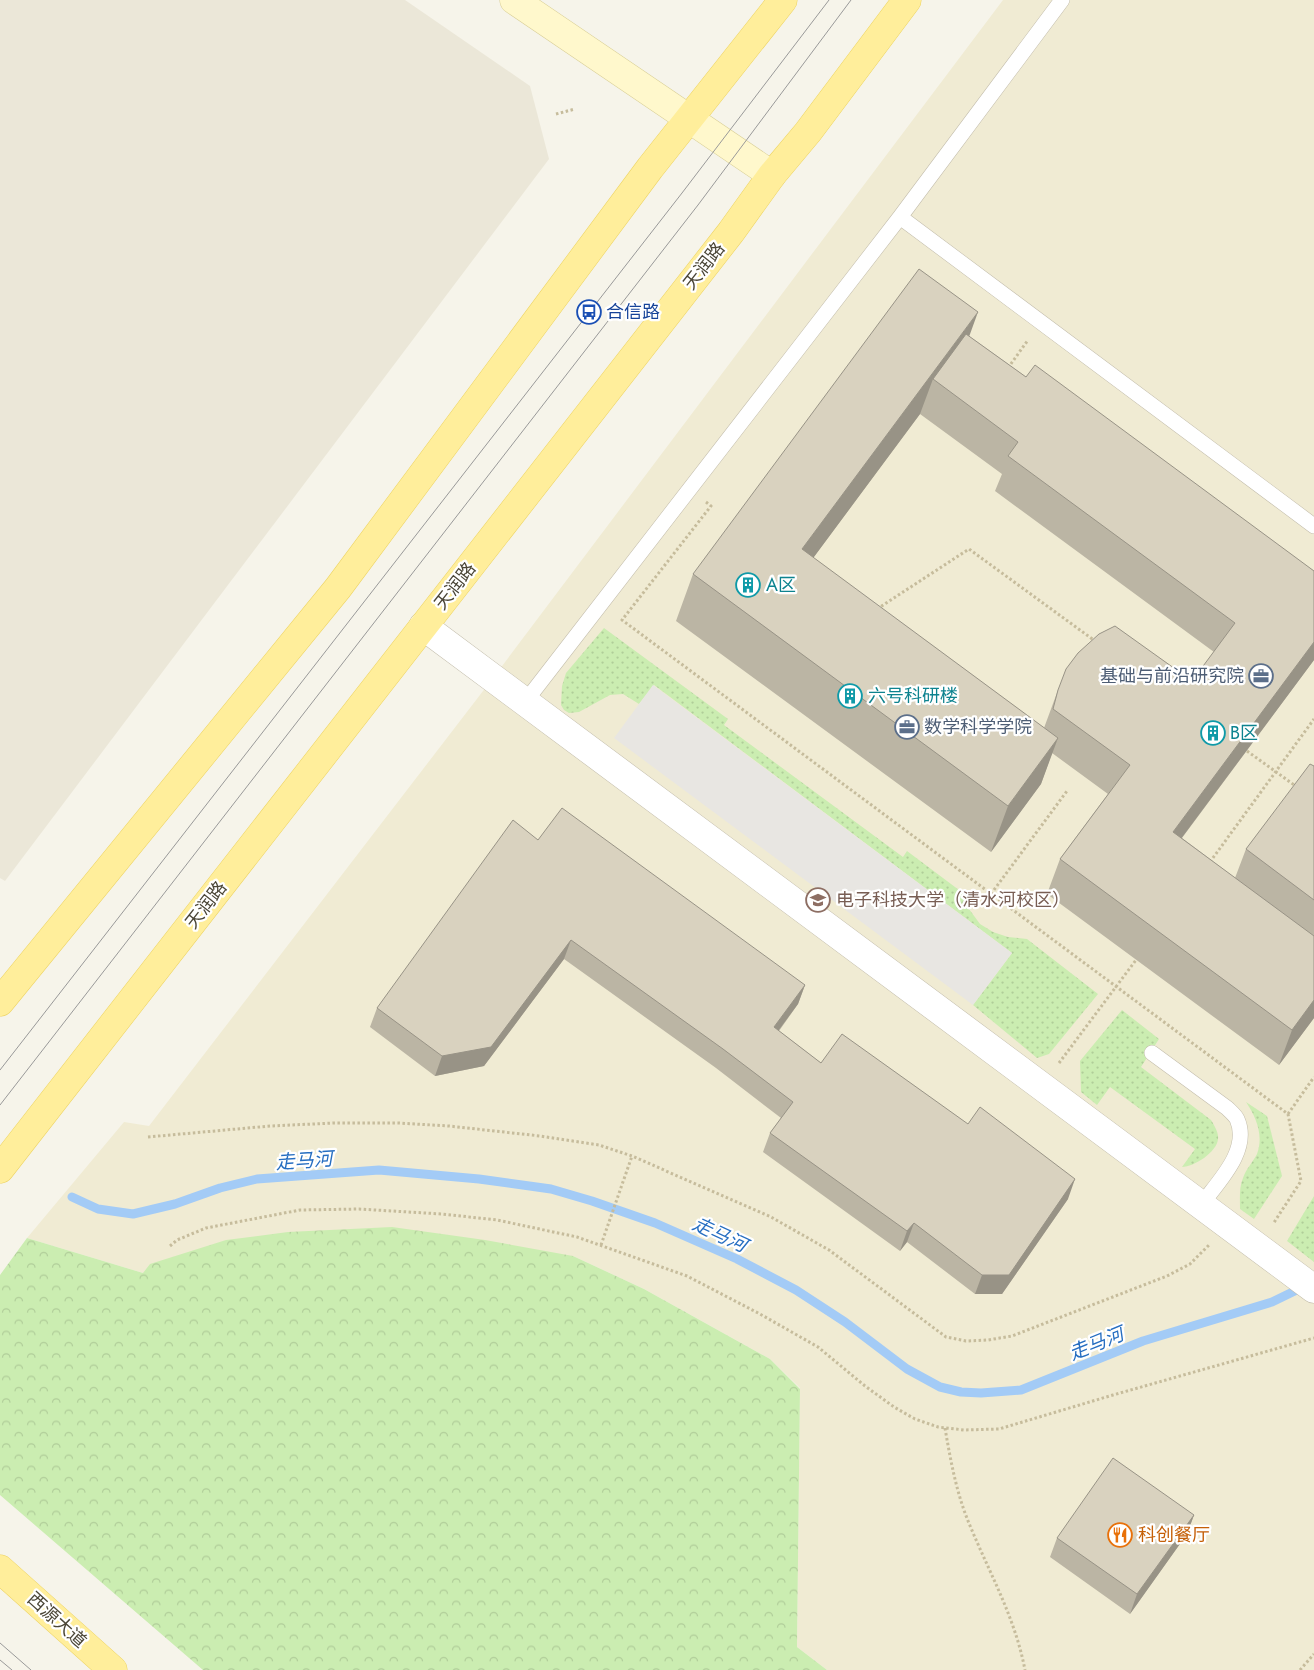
<svg xmlns="http://www.w3.org/2000/svg" width="1314" height="1670" font-family="Jost,'Noto Sans SC',sans-serif">
  <style>
    .residential { fill: #ebe7d8 }
    .education { fill: #f0ebd3 }
    .grass { fill: url(#grass-dots) }
    .park { fill: url(#park-crowns) }
    .parking { fill: #e8e6e2 }
    .lines { fill: none; stroke-linecap: round; stroke-linejoin: round }
    .stream { stroke: #a3cbf6; stroke-width: 9 }
    .lane-casing { stroke: #c3bdac; stroke-width: 16 }
    .street-casing { stroke: #c3bdac; stroke-width: 29 }
    .secondary-casing { stroke: #d9cf97; stroke-width: 29 }
    .primary-casing { stroke: #edd361; stroke-width: 29 }
    .path { stroke: #c6bc9c; stroke-width: 3; stroke-dasharray: 2.5 2.5; stroke-linecap: butt }
    .lane { stroke: #fff; stroke-width: 15 }
    .street { stroke: #fff; stroke-width: 28 }
    .secondary { stroke: #fff8cc; stroke-width: 28 }
    .primary { stroke: #ffee9b; stroke-width: 28 }
    .tram { stroke: #999; stroke-width: 1 }
    .wall { fill: #bbb5a4; fill-rule: evenodd }
    .shaded-wall { fill: #989386 }
    .building { fill: #d9d2bf; stroke: #989386 }
    .labels { text-anchor: middle; stroke-width: 4.5; stroke-linejoin: round; paint-order: stroke }
    .street-label { font-size: 18px; fill: #4b4637; stroke: #fff }
    .transit-label { font-size: 18px; fill: #164399; stroke: #fff; text-anchor: start }
    .culture-label { font-size: 18px; fill: #0d838f; stroke: #fff; text-anchor: start }
    .service-label { font-size: 18px; fill: #4e5e75; stroke: #fff; text-anchor: end }
    .education-label { font-size: 18px; fill: #785e54; stroke: #fff; text-anchor: start }
    .food-label { font-size: 18px; fill: #c56008; stroke: #fff; text-anchor: start }
    .water-label { font-size: 19px; font-style: italic; fill: #266ec1; stroke: #fff }
  </style>
  <defs>
    <pattern id="grass-dots" width="8" height="8" patternUnits="userSpaceOnUse" patternTransform="scale(1.25)"><rect width="8" height="8" fill="#cbedb1"/><path d="M2 2h.1M6 6h.1" fill="none" stroke="#b0cd99" stroke-width="1.8" stroke-linecap="round"/></pattern>
    <pattern id="park-crowns" width="20" height="18" patternUnits="userSpaceOnUse" patternTransform="scale(1.25)"><rect width="20" height="18" fill="#cbedb1"/><path d="M2 6a3 3 0 1 1 6 0M12 15a3 3 0 1 1 6 0" fill="none" stroke="#b0cd99"/></pattern>
  </defs>
  <rect width="100%" height="100%" fill="#f6f4ea"/>
  <path class="residential" d="M0,0H405L530,86L549,159L5,881L0,878Z"/>
  <path class="education" d="M1003,0H1314V1670H827L797,1647L800,1388L770,1359L644,1289L573,1256L143,1273L27,1238L124,1122L149,1126L493,678Z"/>
  <path class="grass" d="M604,628L728,719L724,725L903,857L907,851L967,896L969,909L980,924L993,932L1008,937L1027,939L1098,994L1049,1054L1037,1058L973,1005L1012,953L654,685L639,704L623,694L610,695L579,712L569,713L564,710L561,705L562,686L566,673Z
    M1122,1010L1159,1039L1141,1067L1211,1120C1214,1125 1219,1133 1218,1139C1217,1152 1194,1167 1182,1167L1195,1149L1110,1087L1097,1105L1081,1092L1080,1061Z
    M1246,1102L1267,1116L1282,1176L1254,1219L1240,1209C1240,1199 1239,1187 1243,1178C1246,1169 1253,1162 1257,1154C1264,1135 1256,1117 1246,1102Z
    M1314,1196V1262L1287,1241Z"/>
  <path class="park" d="M392,1227L485,1240L573,1256L644,1289L770,1359L800,1389L797,1647L827,1670H203L0,1495V1275L27,1238L143,1273L150,1264L226,1240L288,1232Z"/>
  <path class="parking" d="M653,685L1012,953L973,1005L614,738Z"/>
  <g class="lines">
    <path class="stream" d="M72,1197L98,1209L133,1214L175,1204L220,1188L257,1179L379,1170L479,1179L551,1189L592,1201L655,1223L737,1259L796,1290L845,1322L907,1369L940,1387L961,1392L981,1393L1021,1390L1143,1341L1272,1302L1305,1286"/>
    <g class="lane-casing">
      <path id="lane" d="M900,217L1314,526
        M525,702L900,217L1062,0
        M1152,1053L1227,1108C1230,1111 1235,1115 1237,1119C1251,1150 1218,1182 1201,1205"/>
    </g>
    <g class="street-casing">
      <path id="street" d="M423,626L1314,1289"/>
    </g>
    <g class="secondary-casing">
      <path id="secondary" d="M514,0L772,175"/>
    </g>
    <g class="primary-casing">
      <path id="primary" d="M0,1002L338,588L650,168L783,0
        M0,1169L731,232L772,175L808,132L907,0
        M0,1569L113,1670"/>
    </g>
    <path class="path" d="M556,114L575,109
      M1008,368L1028,340
      M706,502L711,506L622,620L1288,1114L1301,1181L1273,1224
      M877,609L969,549L1095,641
      M1247,751L1297,787
      M1210,862L1314,719
      M991,894L1067,791
      M1059,1063L1136,960
      M1288,1114L1314,1077
      M148,1137L270,1126L334,1123H398L449,1126L540,1136L599,1145L632,1156L771,1217L829,1250L946,1337L966,1341L988,1340L1012,1336L1167,1276L1190,1264L1209,1245
      M601,1245L632,1156
      M170,1246L177,1240L206,1228L300,1210L359,1209L442,1214L497,1220L577,1237L687,1276L760,1314L818,1347L865,1386L894,1407L915,1419L938,1427L964,1430L999,1429L1113,1395L1314,1338
      M945,1428C951,1463 957,1496 971,1528C991,1576 1015,1618 1025,1670
      M1300,1670L1314,1654"/>
    <use href="#lane" class="lane"/>
    <use href="#street" class="street"/>
    <use href="#secondary" class="secondary"/>
    <use href="#primary" class="primary"/>
    <path class="tram" d="M0,1070L682,193L829,0
      M0,1105L698,205L851,0
      M0,1643L31,1670
      M0,1660L12,1670"/>
  </g>
  <path class="wall" d="M969,336L1026,377L1314,571V660L1182,838L1235,878L1246,849L1314,766V1018L1279,1065L1047,894L1060,859L1108,794L1052,753L1041,784L991,852L676,621L693,574ZM920,414L1002,474L995,491L1214,652L1192,681L1058,690L1044,728L813,558Z
    M538,840L805,985L798,1004L779,1031L821,1063L1068,1199L1002,1294H975L907,1242L900,1251L763,1152L770,1133L781,1118L716,1068L564,959L484,1066L435,1076L370,1027L377,1008Z
    M1194,1515L1187,1534L1130,1614L1050,1557L1057,1538Z"/>
  <path class="shaded-wall" d="M978,312L961,359L933,379L920,414L785,596L802,549Z
    M1314,642V660L1160,867L1173,832Z
    M1058,738L1041,784L991,852L1008,806Z
    M571,940L564,959L484,1066L435,1076L442,1056Z
    M805,985L798,1004L767,1046L774,1027Z
    M1314,1000V1018L1279,1065L1292,1030Z
    M1075,1179L1068,1199L1002,1294H975L982,1275Z
    M914,1223L907,1242L900,1251L907,1231Z
    M1194,1515L1187,1534L1130,1614L1137,1594Z"/>
  <path class="building" d="M919,269L978,312L802,549L1058,738L1008,806L693,574Z
    M966,334L1026,377L1035,365L1314,571V642L1173,832L1314,936V1000L1292,1030L1060,859L1130,765L1053,709L1058,690L1066,669L1078,653L1099,634L1115,626L1192,681L1235,623L1008,456L1018,442L933,379Z
    M1310,764L1314,766V900L1246,849Z
    M562,808L805,985L774,1027L821,1063L842,1034L968,1124L980,1107L1075,1179L1009,1275H982L914,1223L907,1231L770,1133L793,1102L723,1049L571,940L491,1047L442,1056L377,1008L513,820L538,840Z
    M1113,1458L1194,1515L1137,1594L1057,1538Z"/>
  <defs>
    <g id="bus-ring" transform="scale(1.25)"><circle r="9.5" fill="#fff" stroke="#1a4fb4" stroke-width="1.5"/><path d="M-5-6H5V4H4V6H2V4H-2V6H-4V4H-5ZM-3.5-4V0h7V-4ZM-3.5 1.2v1.5H-2V1.2ZM2 1.2v1.5H3.5V1.2Z" fill="#1a4fb4"/></g>
    <g id="building-ring" transform="scale(1.25)"><circle r="9.5" fill="#fff" stroke="#0f9aa8" stroke-width="1.5"/><path d="M-4-6H4V6H1V3H-1V6H-4ZM-2.5-4.3h1.7v1.8h-1.7ZM.8-4.3h1.7v1.8H.8ZM-2.5-1h1.7V.8h-1.7ZM.8-1h1.7V.8H.8Z" fill="#0f9aa8"/></g>
    <g id="office-ring" transform="scale(1.25)"><circle r="9.5" fill="#fff" stroke="#5c6f8a" stroke-width="1.5"/><path d="M-6-3h4V-5.5h4V-3h4V5H-6ZM-1-4.5V-3h2v-1.5ZM-6 0V1H6V0Z" fill="#5c6f8a"/></g>
    <g id="university-ring" transform="scale(1.25)"><circle r="9.5" fill="#fff" stroke="#8d6e63" stroke-width="1.5"/><path d="M0-5L7-2L0 1L-7-2ZM-4 1L0 2.5L4 1V4Q0 6-4 4Z" fill="#8d6e63"/></g>
    <g id="restaurant-ring" transform="scale(1.25)"><circle r="9.5" fill="#fff" stroke="#e8710a" stroke-width="1.5"/><path d="M-5-6h1v4h1v-4h1v4h1v-4h1v5L-1.5 .5V6h-2V.5L-5-1ZM5-6V6H3V1.5H1.5Q1.5-4 5-6Z" fill="#e8710a"/></g>
  </defs>
  <g fill-rule="evenodd">
    <use href="#bus-ring" x="589" y="312"/>
    <use href="#building-ring" x="748" y="585"/>
    <use href="#office-ring" x="1261" y="676"/>
    <use href="#building-ring" x="850" y="696"/>
    <use href="#office-ring" x="907" y="727"/>
    <use href="#building-ring" x="1213" y="733"/>
    <use href="#university-ring" x="818" y="900"/>
    <use href="#restaurant-ring" x="1120" y="1535"/>
  </g>
  <g class="labels">
    <g class="street-label">
      <text transform="translate(704 266) rotate(-52)" y="6">天润路</text>
      <text transform="translate(455 586) rotate(-52)" y="6">天润路</text>
      <text transform="translate(206 905) rotate(-52)" y="6">天润路</text>
      <text transform="translate(57 1620) rotate(42)" y="6">西源大道</text>
    </g>
    <g class="transit-label">
      <text x="606" y="318">合信路</text>
    </g>
    <g class="culture-label">
      <text x="766" y="591">A区</text>
      <text x="868" y="702">六号科研楼</text>
      <text x="1230" y="739">B区</text>
    </g>
    <g class="service-label">
      <text x="1244" y="682">基础与前沿研究院</text>
      <text x="924" y="733" text-anchor="start">数学科学学院</text>
    </g>
    <g class="education-label">
      <text x="836" y="906">电子科技大学（清水河校区）</text>
    </g>
    <g class="food-label">
      <text x="1138" y="1541">科创餐厅</text>
    </g>
    <g class="water-label">
      <text transform="translate(304 1160) rotate(-4)" y="7">走马河</text>
      <text transform="translate(720 1234) rotate(25)" y="7">走马河</text>
      <text transform="translate(1096 1343) rotate(-22)" y="7">走马河</text>
    </g>
  </g>
</svg>
